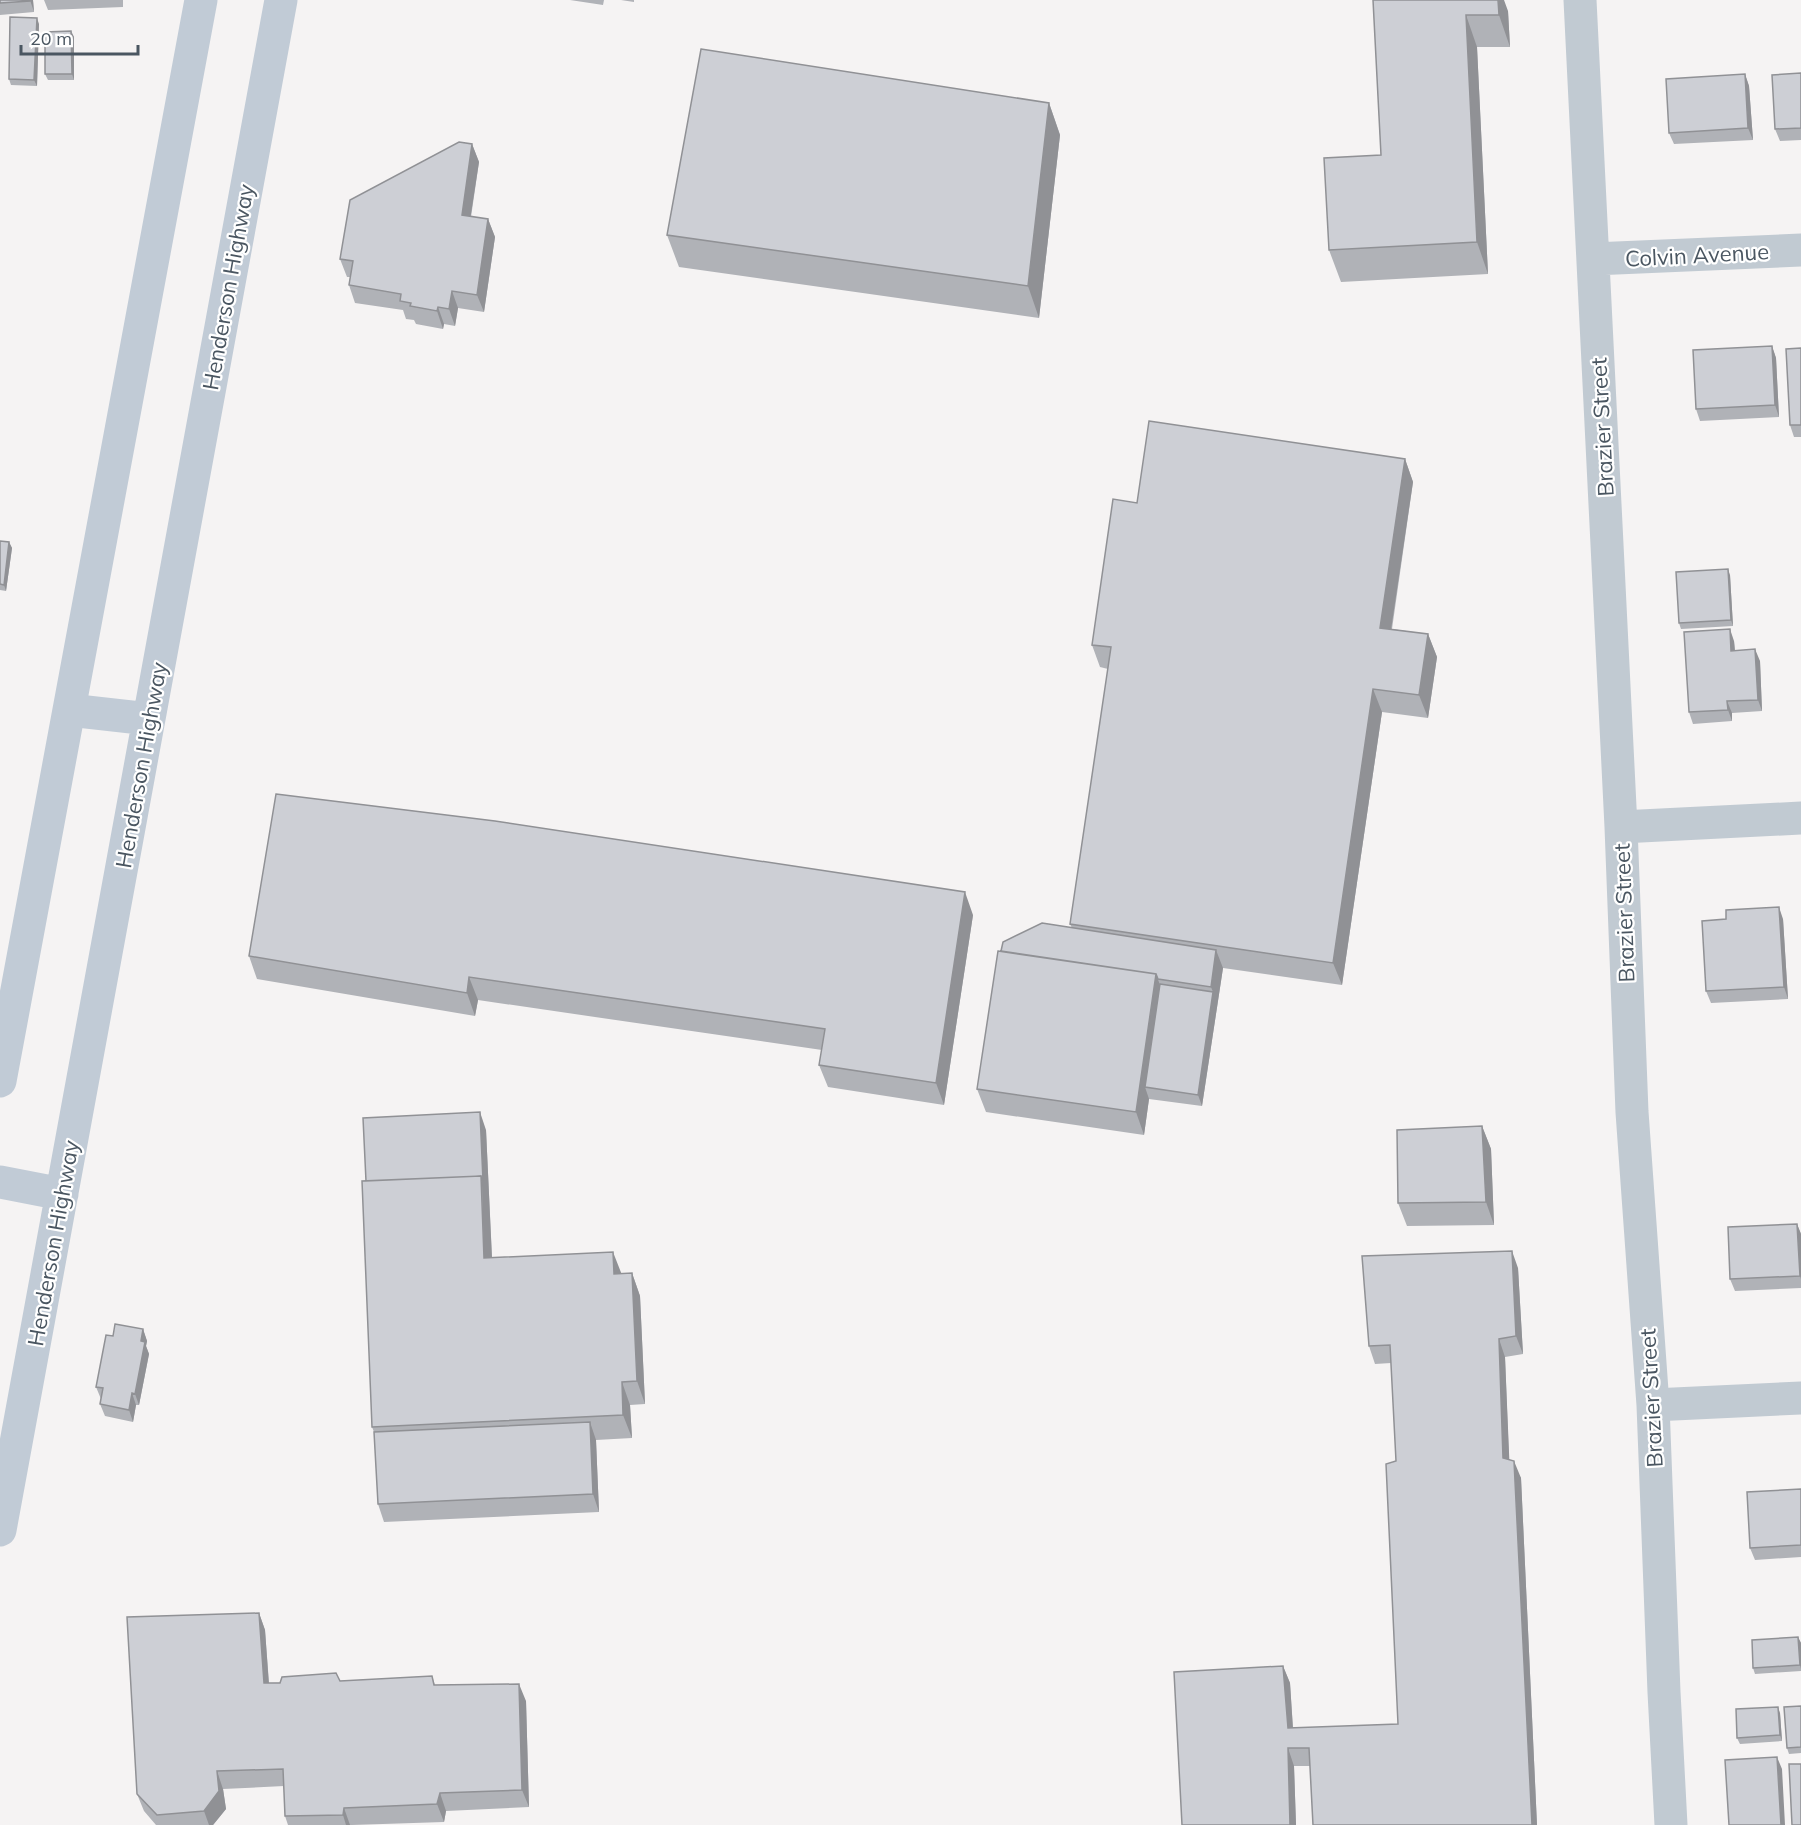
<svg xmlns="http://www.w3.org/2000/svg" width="1801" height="1825" font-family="Mulish,sans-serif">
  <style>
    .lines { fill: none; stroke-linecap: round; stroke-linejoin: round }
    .minor { stroke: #c1cad2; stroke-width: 33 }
    .secondary { stroke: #c1cbd6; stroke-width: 33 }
    .wall { fill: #b0b2b7 }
    .shaded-wall { fill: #909195 }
    .building { fill: #cdcfd5; stroke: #909195; stroke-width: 1.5 }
    .labels { text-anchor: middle; stroke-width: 4.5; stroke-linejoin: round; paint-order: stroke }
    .street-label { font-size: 22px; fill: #4a5661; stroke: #fff }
  </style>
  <rect width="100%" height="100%" fill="#f5f3f3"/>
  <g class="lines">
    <path class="minor" d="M1580,0L1621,827L1632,1112L1653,1405L1664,1692L1671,1825
      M1593,259L1801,250
      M1621,827L1801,818
      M1653,1405L1801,1398"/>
    <path class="secondary" d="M69,710L149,719
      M0,1081L201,0
      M0,1182L62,1194
      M0,1530L281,0"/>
  </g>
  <path class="wall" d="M0,0H33L34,12L0,15Z
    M44,0H123V7L48,10Z
    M570,0H604L603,5Z
    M621,0H634V2Z
    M1373,0L1508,11L1510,47H1477L1488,274L1341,282L1329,250L1381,155Z
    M39,24L37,86L11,85L9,79Z
    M71,31L74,37V80H48L45,74Z
    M1801,73V140L1780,141L1775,129Z
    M1745,74L1749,86L1753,140L1674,144L1669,133Z
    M1049,103L1060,135L1039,318L679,267L667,235Z
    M472,144L479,162L471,217L488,219L495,237L484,312L458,308L455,326L444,324L443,329L416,324L414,320L406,319L403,310L355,303L349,285L350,277H347L340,259Z
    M1772,346L1776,358L1779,417L1700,421L1696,409Z
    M1801,348V437H1794L1790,425Z
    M1405,459L1413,482L1392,629L1428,634L1437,657L1428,718L1382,712L1342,985L1223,968L1202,1106L1149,1099L1144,1135L986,1112L977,1089L1001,951L1072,928L1070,924L1108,669L1100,667L1092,645L1137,503Z
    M0,541L9,542L12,548L6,591L0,590Z
    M1730,575L1733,626L1681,629L1679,623Z
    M1734,641L1735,651L1760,661L1762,711L1732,713V721L1693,724L1689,712Z
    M973,915L944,1105L828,1087L819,1065L822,1050L478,1000L475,1016L257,979L249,956Z
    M1783,919L1788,999L1711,1003L1706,991Z
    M1482,1126L1491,1149L1494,1225L1407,1226L1398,1203Z
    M486,1130L492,1257L621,1274L632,1273L640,1296L645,1404L630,1405L632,1438L596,1440L599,1512L384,1522L378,1504L374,1432L372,1427L366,1181Z
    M1797,1224L1801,1234V1288L1735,1291L1730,1279Z
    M1518,1268L1523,1354L1505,1357L1509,1459L1521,1478L1537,1825H1313L1310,1766H1294L1296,1825H1182L1283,1666L1290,1683L1293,1728L1398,1724L1396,1461L1391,1363L1375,1364L1369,1346Z
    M143,1329L147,1341L146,1346L149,1354L139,1405H136L133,1422L105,1416L100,1404L101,1399L96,1387L113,1336Z
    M1801,1489V1557L1755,1560L1750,1548Z
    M259,1613L265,1630L269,1683L340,1681L432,1676L435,1685L526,1701L529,1807L446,1811L444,1822L352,1825H288L285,1816L284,1786L223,1789L226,1809L213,1825H156L144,1811L137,1794Z
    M1798,1637L1801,1643V1671L1755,1674L1753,1668Z
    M1801,1706V1753L1789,1754L1787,1748Z
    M1780,1713L1782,1741L1740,1744L1737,1738Z"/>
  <path class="shaded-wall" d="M30,0H33L34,12Z
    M1498,0H1504L1508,11L1510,47L1499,15Z
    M1466,15L1477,47L1488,274L1477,242Z
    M37,18L39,24L37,86L34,80Z
    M71,31L74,37V80L72,74Z
    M1745,74L1749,86L1753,140L1748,128Z
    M1049,103L1060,135L1039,318L1028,286Z
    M472,144L479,162L468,233L462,215Z
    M488,219L495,237L484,312L477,295Z
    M452,291L458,308L455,326L449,309Z
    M438,307L444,324L443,329L437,311Z
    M1772,346L1776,358L1779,417L1775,405Z
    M1405,459L1413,482L1388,650L1380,628Z
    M9,542L12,548L6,591L4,585Z
    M1728,569L1730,575L1733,626L1731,620Z
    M1730,629L1734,641L1736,663L1731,651Z
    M1428,634L1437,657L1428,718L1419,695Z
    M1755,649L1760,661L1762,711L1758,700Z
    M1373,689L1382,712L1342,985L1333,963Z
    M1727,701L1732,713V721L1728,710Z
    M965,892L973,915L944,1105L936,1083Z
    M1779,907L1783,919L1788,999L1784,987Z
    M1216,950L1223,968L1202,1106L1198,1095L1213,992L1211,987Z
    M1156,974L1164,996L1145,1087L1149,1099L1144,1135L1136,1112Z
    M469,977L478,1000L475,1016L467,993Z
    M480,1112L486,1130L493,1281L484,1258Z
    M1482,1126L1491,1149L1494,1225L1486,1202Z
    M1797,1224L1801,1234V1279L1800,1276Z
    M1512,1251L1518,1268L1523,1354L1516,1336Z
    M613,1252L622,1275L614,1274Z
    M632,1273L640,1296L645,1404L637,1381Z
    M143,1329L147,1341L146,1346L149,1354L139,1405L135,1394L141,1341Z
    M1499,1339L1505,1357L1510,1476L1503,1458Z
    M622,1382L630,1405L632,1438L623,1415Z
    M132,1393L136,1405L133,1422L129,1410Z
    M590,1422L596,1440L599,1512L593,1494Z
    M1514,1461L1521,1478L1537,1825H1532Z
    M259,1613L265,1630L270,1700L264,1683Z
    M1798,1637L1801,1643V1669L1800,1665Z
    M1283,1666L1290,1683L1294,1746L1288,1728Z
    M519,1684L526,1701L529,1807L522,1790Z
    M1778,1707L1780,1713L1782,1741L1780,1735Z
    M1288,1748L1294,1766L1296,1825H1290Z
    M1777,1757L1782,1769L1785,1825H1781Z
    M217,1771L223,1789L226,1809L213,1825H209L204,1811Z
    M440,1793L446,1811L444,1822L437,1804Z
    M344,1808L350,1825H346L343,1815Z"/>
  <path class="building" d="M0,0H30V1L0,3Z
    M1373,0H1498L1499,15H1466L1477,242L1329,250L1324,158L1381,155Z
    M10,17L37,18L34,80L9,79Z
    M71,31L72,74H45V32Z
    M701,49L1049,103L1028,286L667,235Z
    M1801,73V128L1775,129L1772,75Z
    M1745,74L1748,128L1669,133L1666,79Z
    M459,142L472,144L462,215L488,219L477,295L452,291L449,309L438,307L437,311L410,306L411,303L400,301L401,294L349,285L353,261L340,259L350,200Z
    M1772,346L1775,405L1696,409L1693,350Z
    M1801,348V425H1790L1786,349Z
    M1149,421L1405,459L1380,628L1428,634L1419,695L1373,689L1333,963L1070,924L1111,647L1092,645L1113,499L1137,503Z
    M0,541L9,542L4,585L0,584Z
    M1728,569L1731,620L1679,623L1676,572Z
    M1730,629L1731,651L1755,649L1758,700L1727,701L1728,710L1689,712L1684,632Z
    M276,794L495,821L965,892L936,1083L819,1065L825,1029L469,977L467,993L249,956Z
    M1779,907L1784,987L1706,991L1702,921L1726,919V910Z
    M1042,923L1216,950L1211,987L1158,979L1156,974L1001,951L1003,942Z
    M998,951L1156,974L1136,1112L977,1089Z
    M1160,984L1213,992L1198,1095L1145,1087Z
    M480,1112L483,1181L481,1176L366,1181L363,1118Z
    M1482,1126L1486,1202L1398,1203L1397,1130Z
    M481,1176L484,1258L613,1252L614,1274L632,1273L637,1381L622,1382L623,1415L372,1427L362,1181Z
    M1797,1224L1800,1276L1730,1279L1728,1227Z
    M1512,1251L1516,1336L1499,1339L1503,1458L1514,1461L1532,1825H1313L1309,1748H1288L1290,1825H1182L1174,1672L1283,1666L1288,1728L1398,1724L1386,1464L1396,1461L1390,1345L1369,1346L1362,1256Z
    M115,1324L143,1329L141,1341L145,1342L135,1394L132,1393L129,1410L100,1404L103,1388L96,1387L106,1335L113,1336Z
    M590,1422L593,1494L378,1504L374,1432Z
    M1801,1489V1545L1750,1548L1747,1492Z
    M259,1613L264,1683H280L282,1677L336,1673L340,1681L432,1676L434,1685L519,1684L522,1790L440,1793L437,1804L344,1808L343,1815L285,1816L283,1769L217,1771L219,1791L204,1811L157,1815L137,1794L127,1617Z
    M1798,1637L1800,1665L1753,1668L1752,1640Z
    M1801,1706V1747L1787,1748L1784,1707Z
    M1778,1707L1780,1735L1737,1738L1736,1709Z
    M1777,1757L1781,1825H1729L1725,1760Z
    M1789,1764H1801V1825H1792Z"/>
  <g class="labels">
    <g class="street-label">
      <text transform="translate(1697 255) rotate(-3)" y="8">Colvin Avenue</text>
      <text transform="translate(228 287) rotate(-80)" y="8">Henderson Highway</text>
      <text transform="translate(1602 427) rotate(-93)" y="8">Brazier Street</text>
      <text transform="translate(141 765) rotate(-80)" y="8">Henderson Highway</text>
      <text transform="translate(1624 913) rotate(-92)" y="8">Brazier Street</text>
      <text transform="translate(53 1243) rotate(-80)" y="8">Henderson Highway</text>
      <text transform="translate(1651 1398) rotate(-93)" y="8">Brazier Street</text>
    </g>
  </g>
  <path d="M21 45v9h117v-9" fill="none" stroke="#4a5661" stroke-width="3"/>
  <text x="30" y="45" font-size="18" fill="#4a5661" stroke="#ffffff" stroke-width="4.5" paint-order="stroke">20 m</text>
</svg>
